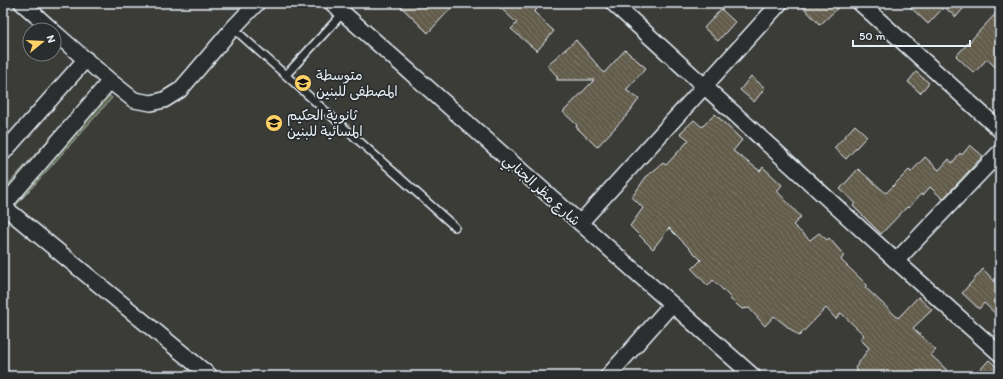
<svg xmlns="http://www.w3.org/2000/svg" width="1003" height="379" font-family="Itim,'Playpen Sans Arabic',sans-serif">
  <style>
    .grass { fill: url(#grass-dots); stroke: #a4aea6 }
    .building { fill: url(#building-back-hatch); stroke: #e8f1f8 }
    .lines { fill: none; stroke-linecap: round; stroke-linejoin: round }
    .service-casing { stroke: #e8f1f8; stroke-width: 10 }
    .minor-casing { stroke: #e8f1f8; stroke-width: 18 }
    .service { stroke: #2a2d2e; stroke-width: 7 }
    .minor { stroke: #2a2d2e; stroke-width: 15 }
    .labels { text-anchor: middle; stroke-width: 3.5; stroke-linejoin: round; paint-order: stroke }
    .poi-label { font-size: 14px; fill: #e8f1f8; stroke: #2a2d2e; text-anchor: start }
    .street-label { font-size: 14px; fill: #e8f1f8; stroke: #2a2d2e }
  </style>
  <defs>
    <pattern id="grass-dots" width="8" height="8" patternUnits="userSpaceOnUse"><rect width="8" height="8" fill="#606c53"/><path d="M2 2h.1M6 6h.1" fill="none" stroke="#77816c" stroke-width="1.8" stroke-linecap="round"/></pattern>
    <pattern id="building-back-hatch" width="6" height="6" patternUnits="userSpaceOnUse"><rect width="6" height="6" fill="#635c4c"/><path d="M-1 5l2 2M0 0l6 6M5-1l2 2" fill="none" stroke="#797467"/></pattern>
  </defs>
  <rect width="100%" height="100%" fill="#3b3b37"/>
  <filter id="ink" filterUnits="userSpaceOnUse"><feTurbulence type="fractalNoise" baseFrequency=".025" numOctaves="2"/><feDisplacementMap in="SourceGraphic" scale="8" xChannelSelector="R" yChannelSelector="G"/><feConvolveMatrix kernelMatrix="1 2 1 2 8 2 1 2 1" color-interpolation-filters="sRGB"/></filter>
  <g filter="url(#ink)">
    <path class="grass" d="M98,84L112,98L3,220V190Z"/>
    <path class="building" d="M397,3H456L428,33Z
      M495,3H525L537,9L534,12L544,21V22L554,31L537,51L511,29L517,23Z
      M799,3H843L820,25Z
      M906,3H968L956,17L944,7L928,24Z
      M721,9L735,22L718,41L704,28Z
      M1000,9V72L987,59L974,73L956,56Z
      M576,40L604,73L625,50L646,68L626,90L639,99L628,114L597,147L576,127L577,125L563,112L594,80H557V76L547,65Z
      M916,72L929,83L920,93L908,82Z
      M751,76L765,88L754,102L740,90Z
      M715,114L742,140L733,151L760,171L763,167L782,185L777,191L801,217L793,225L810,240L819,233L827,240L829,238L844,255L841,260L867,285L865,287L898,318L918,297L932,310L913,328L936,350L931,355L953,376H860L855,368L869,348L860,339L864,335L841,313L836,319L826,308L799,336L774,316L765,326L749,308L742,309L729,298L730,297L713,280L708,286L692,269L701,260L669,228L653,249L630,226L643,208L632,197L646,177L663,163L666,165L689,140L680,133L694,120L702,127Z
      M855,125L867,136L846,159L834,148Z
      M970,145L983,156L943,199L930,187L923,195L921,194L908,208L907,207L881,234L853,206L855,203L840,189L858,169L886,193L909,170L911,172L925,157L939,170L949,159L952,163L960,153L962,155Z
      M983,269L1000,287V318L984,303L979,309L962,293Z
      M989,360L1000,370V376H974Z"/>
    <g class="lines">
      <g class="service-casing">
        <path id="service" d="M233,28L455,227
          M286,75L343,13"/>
      </g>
      <g class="minor-casing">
        <path id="minor" d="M22,3L52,30
          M332,3L753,376
          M613,3L896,261
          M860,3L1000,130
          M54,32L110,81L134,100L151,103L164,100L180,90L233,28L257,3
          M1000,152L896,261L1000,354
          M3,153L86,59
          M3,206L210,376
          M3,206L110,81
          M580,223L780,3
          M608,376L672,304"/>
      </g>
      <use href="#service" class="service"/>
      <use href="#minor" class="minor"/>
    </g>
  </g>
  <defs>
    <g id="school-disc" transform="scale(0.9)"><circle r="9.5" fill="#ffd166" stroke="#2a2d2e"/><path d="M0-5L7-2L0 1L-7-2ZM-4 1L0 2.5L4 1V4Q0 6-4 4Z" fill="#111"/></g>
  </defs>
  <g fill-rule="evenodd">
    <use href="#school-disc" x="303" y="83"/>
    <use href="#school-disc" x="274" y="123"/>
  </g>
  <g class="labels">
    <g class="poi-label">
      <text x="316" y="80">متوسطة<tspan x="316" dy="16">المصطفى للبنين</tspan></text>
      <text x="287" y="120">ثانوية الحكيم<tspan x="287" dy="16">المسائية للبنين</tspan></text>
    </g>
    <g class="street-label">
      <text transform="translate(542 190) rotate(42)" y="5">شارع مظر الجنابي</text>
    </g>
  </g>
  <rect width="1003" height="379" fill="none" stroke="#2a2d2e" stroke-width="16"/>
  <rect x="8" y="8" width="987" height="363" fill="none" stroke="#e8f1f8" stroke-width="1.5" filter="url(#ink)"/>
  <g transform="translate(42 42) rotate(72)"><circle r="19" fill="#2a2d2e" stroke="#767b7f"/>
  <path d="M0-3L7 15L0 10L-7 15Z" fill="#ffd166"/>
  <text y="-6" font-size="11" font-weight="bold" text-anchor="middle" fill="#e8f1f8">N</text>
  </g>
  <path d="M853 40v6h117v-6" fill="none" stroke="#e8f1f8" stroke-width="2"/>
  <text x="859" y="40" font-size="12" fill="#e8f1f8" stroke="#2a2d2e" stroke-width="3" paint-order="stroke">50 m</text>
</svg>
